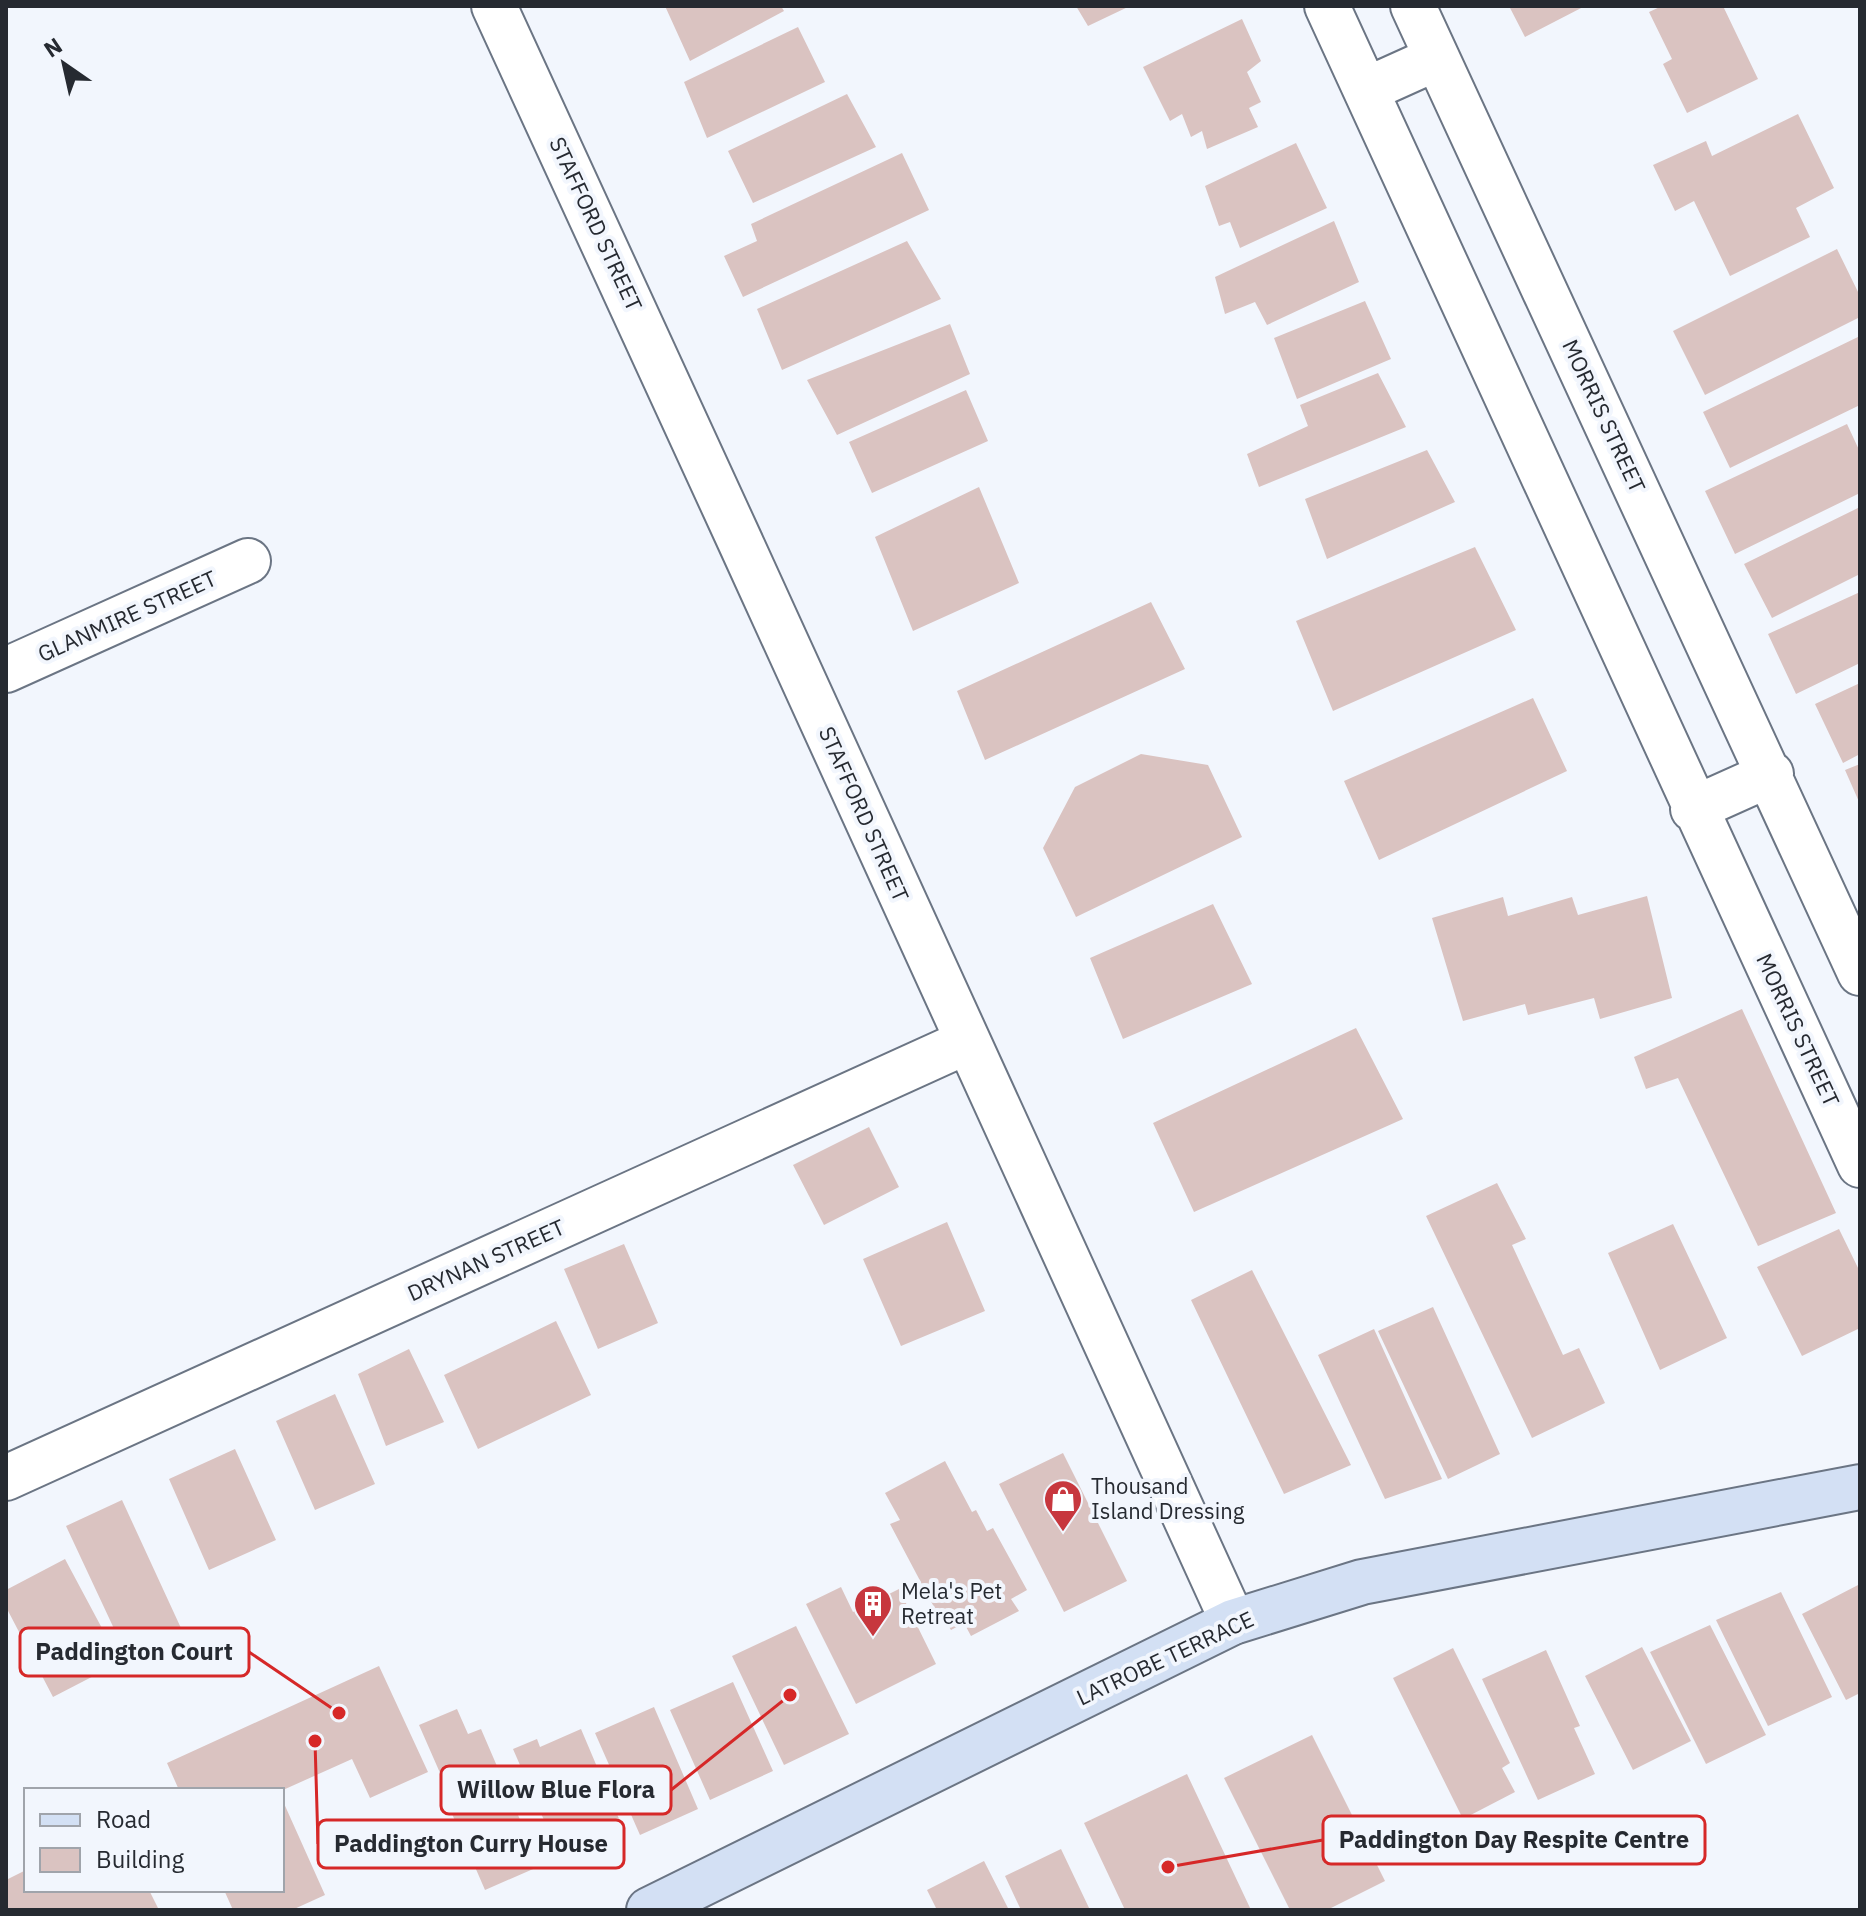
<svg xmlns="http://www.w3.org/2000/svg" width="1866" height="1916" font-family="'IBM Plex Sans',sans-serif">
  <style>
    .building { fill: #dac3c1 }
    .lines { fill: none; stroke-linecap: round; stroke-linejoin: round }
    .minor-casing { stroke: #6b7584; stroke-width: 48 }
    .secondary-casing { stroke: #6b7584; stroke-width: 48 }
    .minor { stroke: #fff; stroke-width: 44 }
    .secondary { stroke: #d3e0f4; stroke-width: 44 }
    .labels { text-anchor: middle; stroke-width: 8; stroke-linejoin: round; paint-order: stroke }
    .street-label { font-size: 22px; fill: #262a31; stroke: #f2f6fd }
    .poi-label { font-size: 22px; fill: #262a31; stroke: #f2f6fd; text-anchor: start }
    .leader { fill: none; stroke: #d62828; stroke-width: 3 }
    .callout-dot { fill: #d62828; stroke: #f2f6fd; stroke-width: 3 }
    .callout { fill: #f2f6fd; stroke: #d62828; stroke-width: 3 }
    .callout-label { font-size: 24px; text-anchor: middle; font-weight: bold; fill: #262a31 }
  </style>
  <rect width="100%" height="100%" fill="#f2f6fd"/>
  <path class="building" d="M665,6H781L784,11L690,61Z
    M1076,6H1130L1088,26Z
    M1509,6H1585L1525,37Z
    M1662,6H1723L1758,79L1687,113L1663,64L1672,59L1649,12Z
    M1242,19L1261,61L1247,72L1261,102L1249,108L1258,127L1207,149L1202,131L1191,137L1182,114L1170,121L1143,67Z
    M798,27L825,82L707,138L684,82Z
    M847,94L876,147L753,203L728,151Z
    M1798,114L1834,188L1796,208L1810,237L1730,276L1694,201L1675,211L1653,165L1706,141L1712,156Z
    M1296,143L1327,208L1240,248L1230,222L1219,226L1205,186Z
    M902,153L929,210L743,297L724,256L757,241L751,224Z
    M1334,221L1359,282L1267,325L1255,302L1225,314L1215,277Z
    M907,241L941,299L782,370L757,309Z
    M1837,249L1860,296V317L1705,395L1673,331Z
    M1365,301L1391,359L1297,399L1274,338Z
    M950,324L970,374L837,435L807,380Z
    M1860,336V405L1730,468L1703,412Z
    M1378,373L1406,427L1259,487L1247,454L1308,426L1300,405Z
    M966,390L988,441L872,493L849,442Z
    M1847,424L1860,452V493L1735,554L1705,491Z
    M1427,450L1455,502L1327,559L1305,499Z
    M979,487L1019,583L913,631L875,537Z
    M1860,507V574L1772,618L1744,564Z
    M1475,547L1516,630L1333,711L1296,621Z
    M1860,592V663L1796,694L1768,634Z
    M1151,602L1185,669L985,760L957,691Z
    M1860,683V754L1843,763L1815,704Z
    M1533,698L1567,771L1379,860L1344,781Z
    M1141,754L1208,765L1242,837L1076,917L1043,848L1075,787Z
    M1860,764V804L1845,770Z
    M1647,896L1672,998L1600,1019L1594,998L1528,1015L1525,1004L1463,1021L1432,918L1503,897L1508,916L1572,897L1578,915Z
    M1213,904L1252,984L1123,1039L1090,958Z
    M1742,1009L1836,1213L1758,1246L1678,1078L1646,1089L1634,1057Z
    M1356,1028L1403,1119L1194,1212L1153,1123Z
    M869,1127L899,1187L824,1225L793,1165Z
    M1497,1183L1526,1239L1512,1245L1563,1355L1579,1348L1605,1403L1532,1438L1426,1216Z
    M947,1222L985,1311L901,1346L863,1259Z
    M1673,1224L1727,1338L1660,1370L1608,1253Z
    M1839,1229L1860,1272V1328L1802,1356L1757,1267Z
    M624,1244L658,1323L598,1349L564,1269Z
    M1252,1270L1351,1465L1284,1494L1191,1300Z
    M1433,1307L1500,1454L1448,1479L1378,1331Z
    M556,1321L591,1395L478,1449L444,1375Z
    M1374,1329L1442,1479L1385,1499L1318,1355Z
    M409,1349L444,1422L386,1446L358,1374Z
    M335,1394L375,1484L315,1510L276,1421Z
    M235,1449L276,1540L209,1570L169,1479Z
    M1063,1453L1127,1581L1064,1612L999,1484Z
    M945,1461L972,1512L976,1510L987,1531L993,1528L1027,1590L1011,1599L1019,1611L971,1636L964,1623L951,1630L946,1622L943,1624L890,1524L900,1520L885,1493Z
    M122,1500L186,1639L131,1665L66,1526Z
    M65,1559L104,1632L95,1637L111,1667L53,1697L6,1607V1590Z
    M1860,1584V1693L1846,1700L1802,1614Z
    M841,1587L853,1612L899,1589L936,1664L856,1704L806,1604Z
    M1781,1592L1832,1697L1768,1726L1716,1620Z
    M1710,1625L1766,1735L1706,1764L1650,1652Z
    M796,1626L849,1734L784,1765L732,1656Z
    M1642,1647L1691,1741L1633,1770L1585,1676Z
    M1453,1648L1510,1763L1502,1768L1515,1792L1463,1819L1393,1678Z
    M1546,1650L1580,1726L1574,1728L1595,1774L1538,1800L1482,1679Z
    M379,1666L428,1772L370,1798L352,1759L283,1790H179L167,1763Z
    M733,1682L773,1771L710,1800L670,1710Z
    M654,1707L698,1809L640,1835L595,1733Z
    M457,1709L468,1734L481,1729L540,1866L485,1890L446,1800L451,1798L419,1725Z
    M581,1729L620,1821L557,1850L513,1749L537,1739L540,1747Z
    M1312,1735L1385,1881L1327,1910H1290L1224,1778Z
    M1187,1774L1251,1910H1125L1084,1823Z
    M282,1799L325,1895L292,1910H233L224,1890H282Z
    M1061,1849L1090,1910H1021L1005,1876Z
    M984,1861L1009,1910H937L927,1890Z
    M26,1870V1890H149L159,1910H6V1880Z"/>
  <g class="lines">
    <g class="minor-casing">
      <path id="minor" d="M494,6C744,543 984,1085 1233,1622
        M1327,6L1860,1165
        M1413,6L1860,973
        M1366,90L1437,58
        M6,670L248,561
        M1693,809L1771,774
        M6,1478L966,1042"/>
    </g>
    <g class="secondary-casing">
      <path id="secondary" d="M649,1910L1233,1622L1362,1582L1860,1487"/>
    </g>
    <use href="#minor" class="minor"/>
    <use href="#secondary" class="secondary"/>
  </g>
  <defs>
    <g id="shop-pin" transform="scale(2)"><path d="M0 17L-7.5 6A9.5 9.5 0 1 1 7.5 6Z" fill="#c7373e" stroke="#f2f6fd"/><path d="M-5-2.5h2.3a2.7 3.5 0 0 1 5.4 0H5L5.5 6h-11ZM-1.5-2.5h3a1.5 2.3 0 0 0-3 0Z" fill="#fff"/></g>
    <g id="building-pin" transform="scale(2)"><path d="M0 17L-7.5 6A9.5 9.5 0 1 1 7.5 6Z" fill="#c7373e" stroke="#f2f6fd"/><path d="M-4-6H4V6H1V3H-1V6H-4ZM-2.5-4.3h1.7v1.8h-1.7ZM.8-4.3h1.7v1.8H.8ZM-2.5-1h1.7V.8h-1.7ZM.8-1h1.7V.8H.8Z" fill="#fff"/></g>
  </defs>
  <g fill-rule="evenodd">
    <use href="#shop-pin" x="1063" y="1499"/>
    <use href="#building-pin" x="873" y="1604"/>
  </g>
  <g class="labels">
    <g class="street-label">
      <text transform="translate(596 224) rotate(65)" y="8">STAFFORD STREET</text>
      <text transform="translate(1604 416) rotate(65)" y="8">MORRIS STREET</text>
      <text transform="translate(127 616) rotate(-24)" y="8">GLANMIRE STREET</text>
      <text transform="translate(864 814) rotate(66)" y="8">STAFFORD STREET</text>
      <text transform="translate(1798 1030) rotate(65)" y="8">MORRIS STREET</text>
      <text transform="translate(486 1260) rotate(-24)" y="8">DRYNAN STREET</text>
      <text transform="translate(1165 1658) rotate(-25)" y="8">LATROBE TERRACE</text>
    </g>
    <g class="poi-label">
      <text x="1091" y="1494">Thousand<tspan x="1091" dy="25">Island Dressing</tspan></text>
      <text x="901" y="1599">Mela's Pet<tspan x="901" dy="25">Retreat</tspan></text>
    </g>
  </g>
  <path class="leader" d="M339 1713L249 1652M790 1695L671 1790M1168 1867L1323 1840M315 1741L318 1844"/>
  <g class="callout-dot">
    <circle cx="339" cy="1713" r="8"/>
    <circle cx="790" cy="1695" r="8"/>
    <circle cx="1168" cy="1867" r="8"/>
    <circle cx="315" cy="1741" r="8"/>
  </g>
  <g class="callout">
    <rect x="20" y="1628" width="229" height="48" rx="8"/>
    <rect x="441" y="1766" width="230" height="48" rx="8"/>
    <rect x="1323" y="1816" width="382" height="48" rx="8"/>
    <rect x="318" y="1820" width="306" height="48" rx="8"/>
  </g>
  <g class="callout-label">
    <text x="134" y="1660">Paddington Court</text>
    <text x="556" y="1798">Willow Blue Flora</text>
    <text x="1514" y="1848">Paddington Day Respite Centre</text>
    <text x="471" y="1852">Paddington Curry House</text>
  </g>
  <rect width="1866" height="1916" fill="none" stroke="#262a31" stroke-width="16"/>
  <rect x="24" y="1788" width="260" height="104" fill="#f2f6fd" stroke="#a0a4ab" stroke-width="2"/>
  <rect x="40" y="1814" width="40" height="12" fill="#d3e0f4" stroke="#a0a4ab" stroke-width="2"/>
  <text x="96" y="1828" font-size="24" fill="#262a31">Road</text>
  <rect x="40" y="1848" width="40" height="24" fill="#dac3c1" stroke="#a0a4ab" stroke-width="2"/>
  <text x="96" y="1868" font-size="24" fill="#262a31">Building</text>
  <g transform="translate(64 64) rotate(326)" stroke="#f2f6fd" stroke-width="6" paint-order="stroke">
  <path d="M0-6L14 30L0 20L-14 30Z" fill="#262a31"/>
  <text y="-12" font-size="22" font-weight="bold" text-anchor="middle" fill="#262a31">N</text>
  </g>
</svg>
